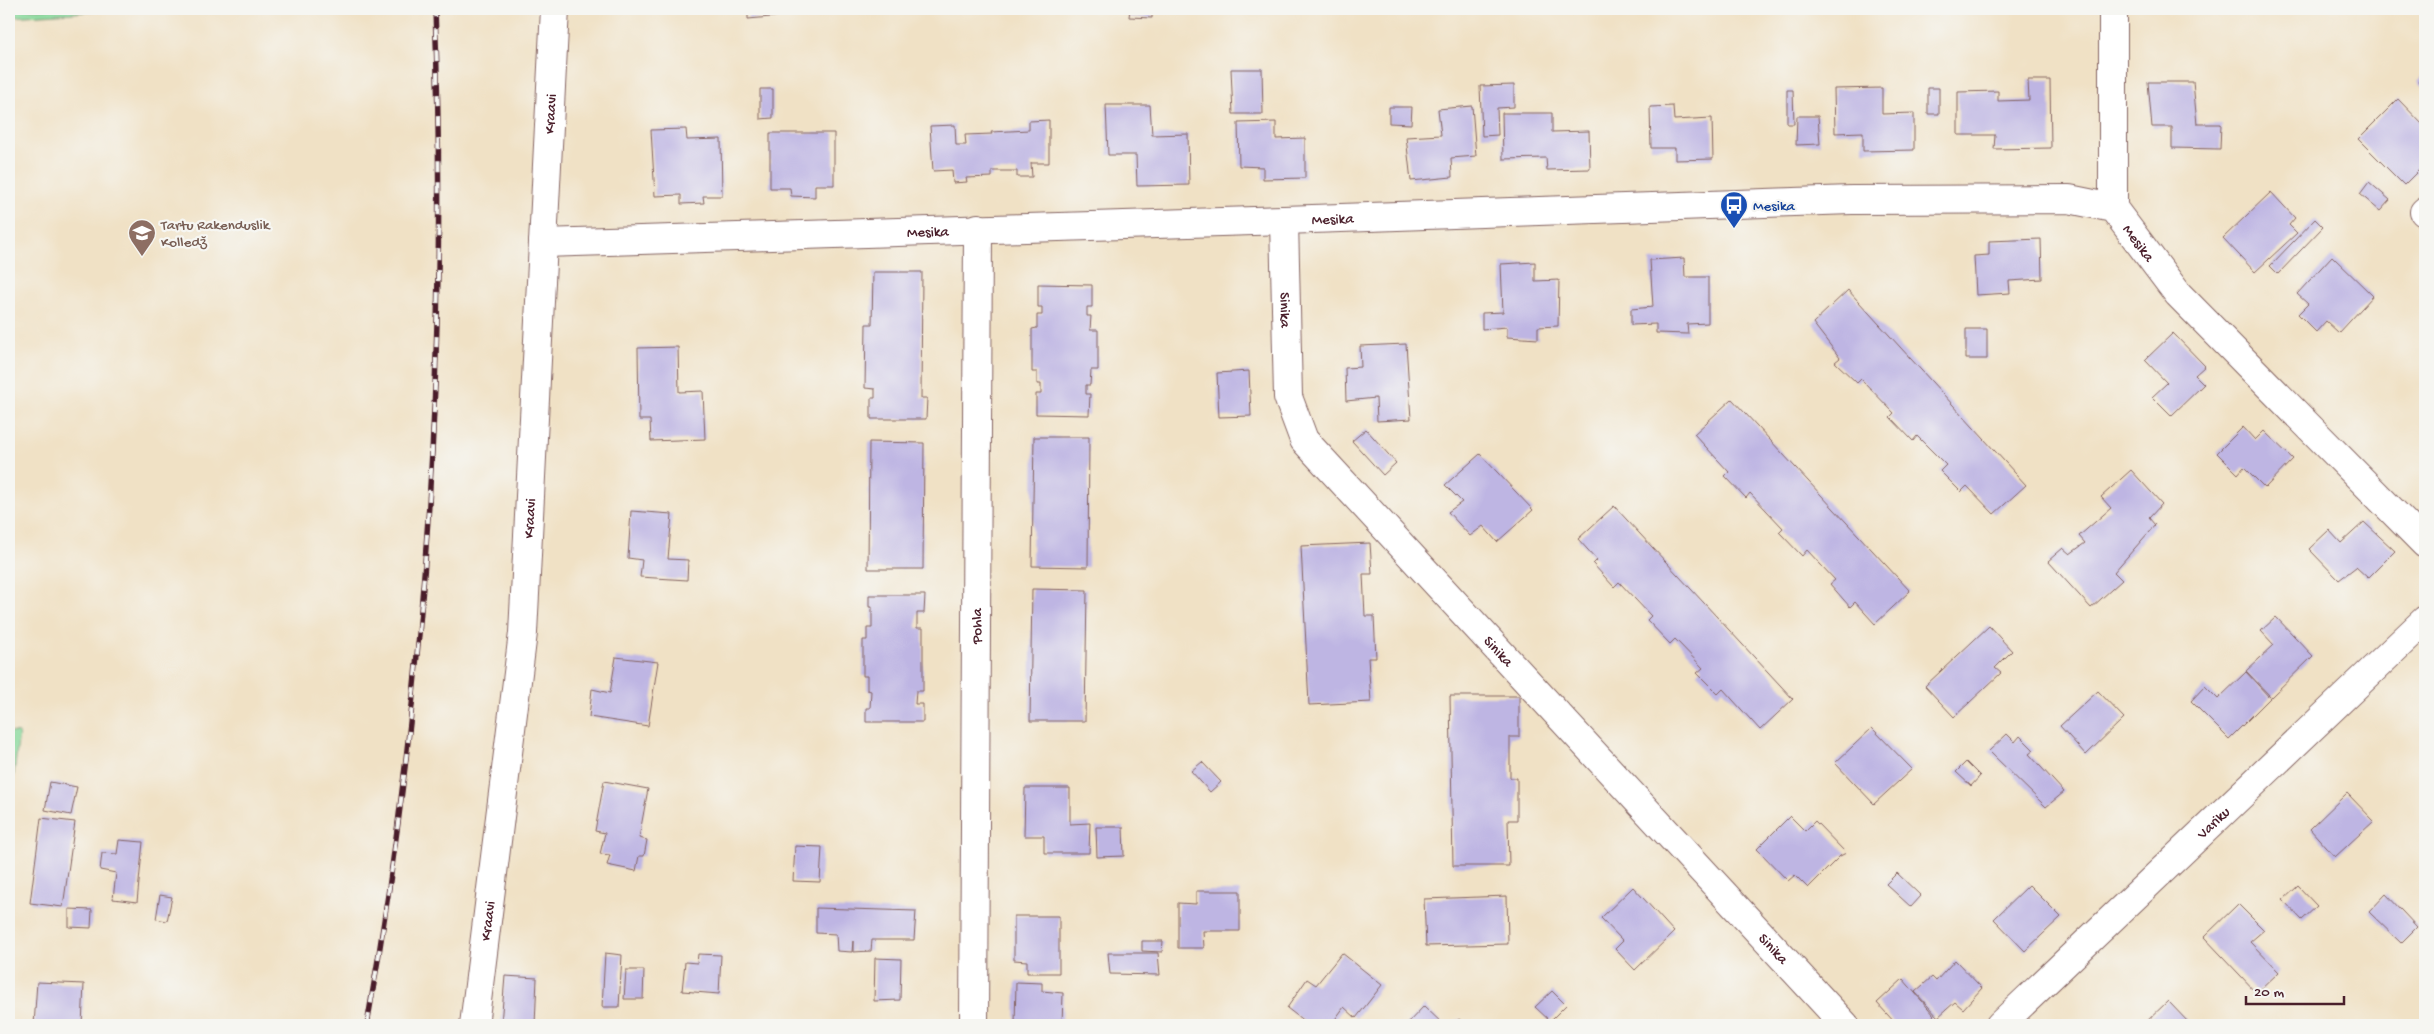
<svg xmlns="http://www.w3.org/2000/svg" width="2434" height="1034" font-family="'Gochi Hand',sans-serif">
  <style>
    .pitch { fill: #85d899; stroke: #687c62 }
    .building { fill: #beb5e3 }
    .lines { fill: none; stroke-linecap: round; stroke-linejoin: round }
    .minor-casing { stroke: #846361; stroke-width: 30 }
    .minor { stroke: #fff; stroke-width: 28 }
    .rail-casing { stroke: #4a1f2b; stroke-width: 5.5 }
    .rail { stroke: #f6f6f2; stroke-width: 4; stroke-dasharray: 11; stroke-linecap: butt }
    .labels { text-anchor: middle; stroke-width: 4.5; stroke-linejoin: round; paint-order: stroke }
    .street-label { font-size: 15px; fill: #4a1f2b; stroke: #f6f6f2 }
    .transit-label { font-size: 15px; fill: #164399; stroke: #f6f6f2; text-anchor: start }
    .education-label { font-size: 15px; fill: #785e54; stroke: #f6f6f2; text-anchor: start }
  </style>
  <rect width="100%" height="100%" fill="#f6f6f2"/>
  <filter id="ink" filterUnits="userSpaceOnUse"><feTurbulence type="fractalNoise" baseFrequency=".02" numOctaves="2"/><feDisplacementMap in="SourceGraphic" scale="10" xChannelSelector="R" yChannelSelector="G"/><feConvolveMatrix kernelMatrix="1 2 1 2 8 2 1 2 1" color-interpolation-filters="sRGB"/></filter>
  <filter id="wash" filterUnits="userSpaceOnUse"><feTurbulence type="fractalNoise" baseFrequency=".0096" numOctaves="4" result="noise"/><feDisplacementMap in="SourceGraphic" scale="20" xChannelSelector="R" yChannelSelector="G"/><feGaussianBlur stdDeviation="1.12" result="paint"/><feColorMatrix in="noise" values="0 0 0 0 0 0 0 0 0 0 0 0 0 0 0 0 0 1.4 0 .05"/><feComposite in="paint" operator="in"/></filter>
  <g filter="url(#wash)">
    <rect width="100%" height="100%" fill="#f0e1c5"/>
    <path class="pitch" d="M11,9H103V11L11,17Z
      M9,732L19,733L9,816Z"/>
    <g id="blocks">
      <path class="building" d="M748,9H782L783,16L748,19Z
        M1130,9H1152V18L1129,17Z
        M1231,69H1262L1263,114H1233Z
        M2425,74V88L2418,81Z
        M2028,80H2050L2051,148L1994,149L1995,135H1958V92L1998,91V101L2029,100Z
        M2148,82H2193L2197,124H2221L2220,149L2172,148V127H2152Z
        M1514,85V107L1497,108L1498,135L1482,136L1480,86Z
        M1882,88V114L1914,113V150L1863,151V132L1835,133L1834,89Z
        M1928,88H1939V114H1928Z
        M760,89H773V118L760,119Z
        M1787,90H1793L1794,124H1787Z
        M2398,99L2425,127V164L2404,185L2358,139Z
        M1106,105H1150L1152,135L1188,134L1189,185L1137,186L1136,155H1108Z
        M1472,106L1476,156L1451,158L1452,177L1411,181L1406,137L1441,135L1438,109Z
        M1673,106L1674,120L1712,118L1713,159L1675,160V148H1651L1650,107Z
        M1389,107H1412L1411,124L1389,123Z
        M1502,113H1552V132L1589,131L1590,169L1547,170L1546,158L1503,159Z
        M1797,116H1818L1820,144L1796,145Z
        M1049,120V163H1031L1032,177H1017V171H992V177L966,178L967,182L953,183L952,170L933,171L930,126L955,125L956,145H966L965,135L992,134L991,132L1029,130V121Z
        M1276,122V139L1305,138V178L1263,179V167L1239,166L1238,123Z
        M686,129L687,140L721,139L722,196H703L704,203L681,204V195L655,196L651,130Z
        M770,133H834V185H815V197L791,196L790,188H770Z
        M2369,182L2390,200L2380,211L2360,194Z
        M2271,192L2295,218L2289,225L2297,233L2255,272L2223,238Z
        M2315,219L2323,227L2278,274L2270,266Z
        M2041,239L2042,279L2009,281L2010,293L1976,295L1974,256L1989,255V241Z
        M2332,256L2373,296L2339,333L2326,321L2316,332L2298,314L2308,304L2297,294Z
        M1684,258L1685,277H1708V323L1687,324L1688,334L1656,333V324L1631,325V309L1653,307L1650,260Z
        M1535,262V281L1559,280L1558,326L1538,327V339L1507,337V327L1482,329V313L1503,312L1501,264Z
        M873,272H922L921,398H927L926,419H871V398H875V389L865,388L866,324H872Z
        M1038,284L1092,285V307H1087V316H1091L1090,330H1098V370H1091L1090,385H1086V394H1090L1089,415L1036,414V394H1041V384H1037V372H1032V329L1037,328V315H1042V307H1038Z
        M1848,290L2026,485L1994,514L1967,486L1961,492L1940,471L1946,465L1917,436L1913,441L1890,417L1894,413L1861,379L1857,383L1835,362L1840,358L1813,323Z
        M1966,329H1987V359H1966Z
        M2173,333L2205,366L2195,375L2204,384L2171,416L2152,397L2167,383L2145,360Z
        M1406,344L1411,419L1377,421L1376,398L1346,401L1345,368L1361,367L1360,346Z
        M678,347L679,392L703,391L705,439L651,441L650,420H639L638,348Z
        M1249,371L1251,416L1219,417L1217,373Z
        M1732,399L1910,591L1875,624L1855,602L1850,607L1830,584L1835,580L1807,550L1802,556L1779,532L1783,528L1750,493L1746,498L1725,476L1729,472L1694,434Z
        M2243,427L2255,440L2264,431L2293,459L2265,488L2244,467L2238,474L2217,453Z
        M1366,429L1396,463L1383,475L1352,441Z
        M1034,437H1089L1088,567L1032,566Z
        M869,442L924,443L923,569H868Z
        M1480,454L1533,510L1497,542L1483,526L1470,536L1448,512L1462,502L1445,485Z
        M2131,470L2162,504L2149,518L2155,525L2114,572L2122,580L2091,608L2048,561L2063,548L2070,554L2085,543L2079,536L2111,508L2101,497Z
        M1614,506L1793,699L1760,730L1723,689L1718,694L1697,673L1703,668L1675,639L1670,644L1647,620L1651,616L1619,582L1614,587L1593,564L1597,560L1578,539Z
        M631,511L672,514L668,559L688,560L687,580L640,577L642,560L628,558Z
        M2364,522L2395,551L2368,578L2356,567L2339,580L2309,549L2329,530L2341,543Z
        M1370,543L1372,574H1363L1365,616H1374L1376,658H1368L1371,702L1309,705L1301,546Z
        M1032,589L1087,590L1085,721H1030Z
        M869,595H925L924,613H917V628H923V691H916L915,704H923V722H866V708H870L871,691L867,690V676H863V640H867V628H872V607H869Z
        M2276,617L2313,656L2271,697L2246,671L2274,645L2261,631Z
        M1989,626L2012,651L1995,668L2001,673L1954,717L1925,686Z
        M616,657L658,662L648,726L589,717L592,689L610,693Z
        M2246,672L2270,698L2229,739L2191,701L2205,686L2218,699Z
        M2098,691L2124,718L2086,755L2060,726Z
        M1450,696H1519V737H1510V778H1517V820H1508L1509,866H1453Z
        M1872,728L1912,769L1874,804L1835,763Z
        M2007,734L2015,742L2020,736L2034,750L2029,754L2064,792L2046,807L1989,751Z
        M1202,762L1221,782L1210,792L1191,771Z
        M1966,762L1980,776L1971,786L1956,772Z
        M604,781L648,789L639,838L647,840L644,856H639L636,871L607,865L610,855L600,854L605,833L595,831Z
        M50,782L77,787L71,815L45,810Z
        M1025,788H1070V824L1090,823L1089,853H1044V836H1024Z
        M2347,793L2374,821L2335,857L2310,829Z
        M1790,816L1805,831L1815,821L1846,853L1840,856L1808,888L1795,875L1788,881L1757,849Z
        M41,818L75,822L63,907L30,903Z
        M1096,827H1123L1124,856L1097,857Z
        M119,840L143,842L137,902L113,899L116,873L100,870L102,853L117,854Z
        M795,846L822,847L820,882L793,881Z
        M1897,873L1921,896L1911,907L1886,884Z
        M2029,885L2061,917L2025,951L1994,919Z
        M2298,886L2317,906L2302,920L2283,900Z
        M1633,887L1674,932L1635,970L1615,949L1623,941L1601,918Z
        M1196,891H1240V931H1203L1204,948H1178V903L1196,904Z
        M2386,894L2417,927L2401,943L2369,912Z
        M160,895L172,897L167,921L156,919Z
        M1507,896L1508,944L1426,946L1424,899Z
        M2238,904L2264,930L2250,942L2279,972L2257,993L2204,937Z
        M816,908L916,911L914,940H872L871,951L853,952V941L852,952L837,951L836,934L816,933Z
        M69,909L92,910L91,928L69,927Z
        M1014,916H1059V973H1027V961L1014,960Z
        M1142,941H1163L1162,952L1142,951Z
        M605,953L622,955L619,1007H602Z
        M1108,953H1158L1160,975L1110,974Z
        M1342,953L1382,985L1356,1018L1344,1007L1331,1025H1309L1287,1008L1307,979L1316,985Z
        M698,954L721,955L719,994L682,991L685,962L697,963Z
        M875,958L901,959L900,1000L874,1001Z
        M1955,960L1982,988L1963,1009L1955,1002L1938,1017L1915,992L1932,977L1936,981Z
        M626,970H644L643,999H624Z
        M505,976L537,978L535,1025L501,1024Z
        M1903,979L1934,1015L1925,1025H1897L1877,1003Z
        M37,982L84,984L82,1025H34Z
        M1016,982L1042,983V991L1063,993L1062,1025H1015Z
        M1552,991L1566,1005L1550,1021L1535,1007Z
        M2168,1001L2191,1025H2143Z
        M1424,1006L1444,1025H1406Z
        M1459,1019L1466,1025H1453Z"/>
    </g>
  </g>
  <g filter="url(#ink)">
    <use href="#blocks" fill-opacity="0" stroke="#846361" stroke-width="1"/>
    <g class="lines">
      <g class="minor-casing">
        <g id="minor">
          <path d="M2113,9V208"/>
          <path d="M2424,212L2425,211"/>
          <path id="s1" d="M1284,220L1288,397L1304,440L1845,1025"/>
          <path id="s2" d="M543,243L1284,220L1852,200L2069,199L2113,208L2178,294L2425,544"/>
          <path id="s3" d="M474,1025L523,633L555,9"/>
          <path id="s4" d="M974,1025L978,228"/>
          <path id="s5" d="M2000,1025L2425,620"/>
        </g>
      </g>
      <use href="#minor" class="minor"/>
      <g class="rail-casing">
        <path id="rail" d="M367,1025C426,690 448,349 435,9"/>
      </g>
      <use href="#rail" class="rail"/>
    </g>
  </g>
  <defs>
    <g id="bus-pin" transform="scale(1.4375)"><path d="M0 17L-7.5 6A9.5 9.5 0 1 1 7.5 6Z" fill="#1a4fb4" stroke="#f6f6f2"/><path d="M-5-6H5V4H4V6H2V4H-2V6H-4V4H-5ZM-3.5-4V0h7V-4ZM-3.5 1.2v1.5H-2V1.2ZM2 1.2v1.5H3.5V1.2Z" fill="#fff"/></g>
    <g id="school-pin" transform="scale(1.4375)"><path d="M0 17L-7.5 6A9.5 9.5 0 1 1 7.5 6Z" fill="#8d6e63" stroke="#f6f6f2"/><path d="M0-5L7-2L0 1L-7-2ZM-4 1L0 2.5L4 1V4Q0 6-4 4Z" fill="#fff"/></g>
  </defs>
  <g fill-rule="evenodd">
    <use href="#bus-pin" x="1734" y="205"/>
    <use href="#school-pin" x="142" y="233"/>
  </g>
  <g class="labels">
    <g class="street-label">
      <text dy="5" stroke="none"><textPath href="#s3" startOffset="915">Kraavi</textPath></text>
      <text dy="5" stroke="none"><textPath href="#s2" startOffset="790">Mesika</textPath></text>
      <text dy="5" stroke="none"><textPath href="#s2" startOffset="385">Mesika</textPath></text>
      <text dy="5" stroke="none"><textPath href="#s2" startOffset="1615">Mesika</textPath></text>
      <text dy="5" stroke="none"><textPath href="#s1" startOffset="90">Sinika</textPath></text>
      <text dy="5" stroke="none"><textPath href="#s3" startOffset="510">Kraavi</textPath></text>
      <text dy="5" stroke="none"><textPath href="#s4" startOffset="399">Pohla</textPath></text>
      <text dy="5" stroke="none"><textPath href="#s1" startOffset="510">Sinika</textPath></text>
      <text dy="5" stroke="none"><textPath href="#s5" startOffset="294">Variku</textPath></text>
      <text dy="5" stroke="none"><textPath href="#s3" startOffset="105">Kraavi</textPath></text>
      <text dy="5" stroke="none"><textPath href="#s1" startOffset="915">Sinika</textPath></text>
    </g>
    <g class="transit-label">
      <text x="1753" y="210">Mesika</text>
    </g>
    <g class="education-label">
      <text x="161" y="229">Tartu Rakenduslik<tspan x="161" dy="17">Kolledž</tspan></text>
    </g>
  </g>
  <rect width="2434" height="1034" fill="none" stroke="#f6f6f2" stroke-width="30"/>
  <path d="M2246 996v8h98v-8" fill="none" stroke="#4a1f2b" stroke-width="2.5"/>
  <text x="2254" y="996" font-size="15" fill="#4a1f2b" stroke="#f6f6f2" stroke-width="4" paint-order="stroke">20 m</text>
</svg>
